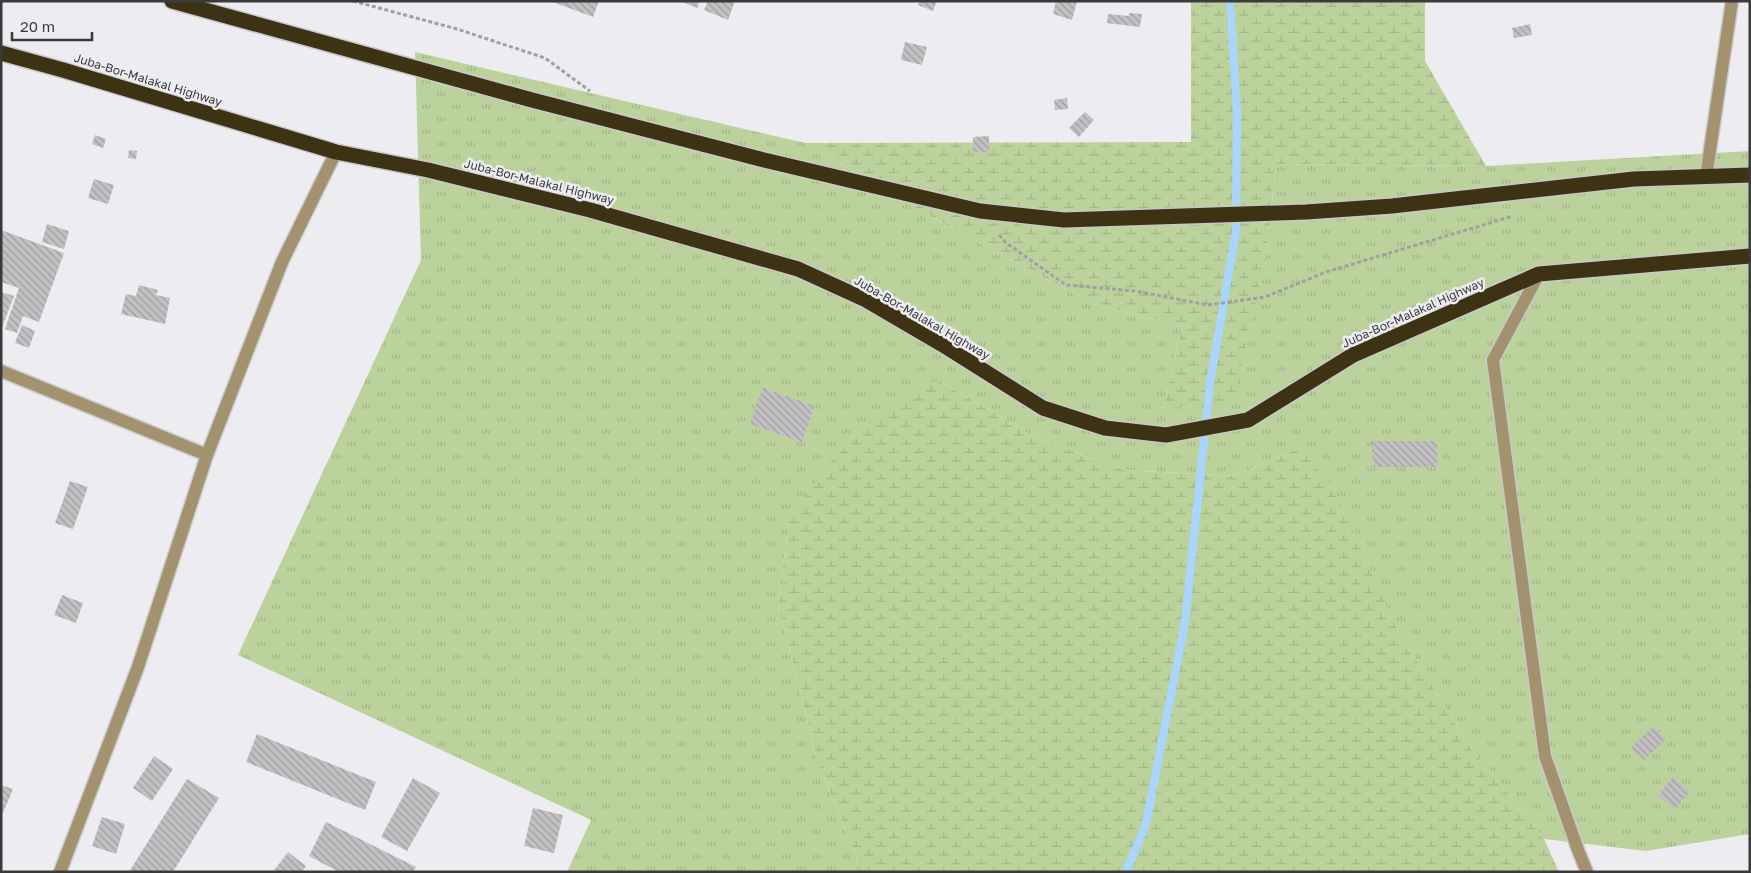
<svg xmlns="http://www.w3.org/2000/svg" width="1751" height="873" font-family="'Golos Text',sans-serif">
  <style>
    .grass { fill: url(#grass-tufts) }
    .wetland { fill: url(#wetland-marsh) }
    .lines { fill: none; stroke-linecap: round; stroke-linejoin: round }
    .stream { stroke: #aad5fe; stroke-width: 8 }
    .building { fill: url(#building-back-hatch) }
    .minor-casing { stroke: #c9c9cd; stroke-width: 15 }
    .highway-casing { stroke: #c9c9cd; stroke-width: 18 }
    .path { stroke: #a0a0a3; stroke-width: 3; stroke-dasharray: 4 2.5; stroke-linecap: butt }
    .minor { stroke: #a2926d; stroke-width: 12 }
    .highway { stroke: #3d3213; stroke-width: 15 }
    .labels { text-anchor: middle; stroke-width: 5; stroke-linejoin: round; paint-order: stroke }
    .street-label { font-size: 12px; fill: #3a3a3b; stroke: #ededf1 }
  </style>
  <defs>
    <pattern id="grass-tufts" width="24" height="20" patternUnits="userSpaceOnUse" patternTransform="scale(1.25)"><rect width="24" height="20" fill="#bcd29c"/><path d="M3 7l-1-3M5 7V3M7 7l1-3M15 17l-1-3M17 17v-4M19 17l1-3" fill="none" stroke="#a2b587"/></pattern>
    <pattern id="wetland-marsh" width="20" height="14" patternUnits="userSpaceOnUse" patternTransform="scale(1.25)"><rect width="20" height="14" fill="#bcd29c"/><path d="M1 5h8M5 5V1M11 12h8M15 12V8" fill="none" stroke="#a2b587"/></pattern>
    <pattern id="building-back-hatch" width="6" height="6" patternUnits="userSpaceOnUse" patternTransform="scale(1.25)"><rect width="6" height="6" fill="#c2c0c3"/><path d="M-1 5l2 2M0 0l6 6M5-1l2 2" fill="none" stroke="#9f9da0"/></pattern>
  </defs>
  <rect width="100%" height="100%" fill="#ededf1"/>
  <path class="grass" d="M415,52L805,143L962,234L1093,304L1182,326L1163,409L1267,252L1276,164L1486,166L1750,151V834L1646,851L1544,839L1466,741L1396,627L1299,448L1234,476L1124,470L1033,436L938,380L789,519L778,604L817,760L863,872H567L591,820L238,655L421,260Z"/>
  <path class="wetland" d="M1191,1H1425V61L1486,166L1276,164L1267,252L1234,401L1163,409L1182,326L1093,304L962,234L805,143L1191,142Z
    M938,380L1033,436L1124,470L1234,476L1299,448L1332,485L1396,627L1466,741L1544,839L1559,872H863L817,760L778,604L789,519L829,463L890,404Z"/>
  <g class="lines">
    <path class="stream" d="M1126,872L1146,824L1185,622L1210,383L1236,231L1237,111L1230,1"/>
  </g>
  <path class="building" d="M550,1H599L593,17Z
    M680,1H700L697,8Z
    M708,1H735L728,20L704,10Z
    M920,1H937L933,11L918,5Z
    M1056,1H1077L1072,20L1053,14Z
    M1129,13L1142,14L1140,27L1107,23L1108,14L1129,16Z
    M1530,24L1532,35L1514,38L1512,28Z
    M905,42L927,47L922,65L901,60Z
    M1067,98L1068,109L1055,110L1054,100Z
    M1085,112L1094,120L1079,137L1069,128Z
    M95,135L106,139L103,148L92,144Z
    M989,136V152H973V137Z
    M129,150L137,151L136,159L128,158Z
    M94,179L114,185L108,204L88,198Z
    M47,224L69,231L64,249L42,242Z
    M1,230L64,253L39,322L23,316L17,333L5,329L19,288L1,282Z
    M139,285L158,290L156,295L170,298L165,324L121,314L126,294L136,296Z
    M1,292L14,296L1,330Z
    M22,325L35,331L29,348L15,343Z
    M763,388L814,406L802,442L750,424Z
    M1372,441H1437V467H1373Z
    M70,481L88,487L73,529L55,523Z
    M62,595L83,603L76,623L54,615Z
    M1654,726L1666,739L1644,760L1631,747Z
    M257,734L376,782L365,810L246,762Z
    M154,756L173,769L152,801L133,788Z
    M1673,777L1690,791L1675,810L1658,795Z
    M413,778L440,793L407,851L381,837Z
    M187,779L219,798L173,872H129Z
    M1,785L13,789L3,813L1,812Z
    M533,808L563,815L554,853L524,846Z
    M102,817L125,824L116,854L92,846Z
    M326,822L416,867L413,872H339L309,856Z
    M288,852L306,866L302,872H273Z"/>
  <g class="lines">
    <g class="minor-casing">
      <path id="minor" d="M1706,177L1732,1
        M1539,274L1493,360L1545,756L1578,850L1587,872
        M1,371L207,455
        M60,872L138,667L207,455L282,262L336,152"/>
    </g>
    <g class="highway-casing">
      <path id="highway" d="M172,1L532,100L764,160L980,211L1064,220L1306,212L1392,206L1634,179L1750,175
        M1,53L63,70L336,152L428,170L590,210L798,269L866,300L943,345L1043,408L1105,428L1166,435L1248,420L1353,355L1539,274L1750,256"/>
    </g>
    <path class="path" d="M353,1L457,29L545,58L590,91
      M999,235L1005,242L1066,285L1135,291L1208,305L1265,297L1326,272L1513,216"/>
    <use href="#minor" class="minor"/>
    <use href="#highway" class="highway"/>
  </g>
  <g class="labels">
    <g class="street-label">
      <text transform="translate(148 80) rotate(17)" y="4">Juba-Bor-Malakal Highway</text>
      <text transform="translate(539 182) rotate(14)" y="4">Juba-Bor-Malakal Highway</text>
      <text transform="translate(1413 313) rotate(-24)" y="4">Juba-Bor-Malakal Highway</text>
      <text transform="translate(922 318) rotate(30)" y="4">Juba-Bor-Malakal Highway</text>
    </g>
  </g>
  <rect width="1751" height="873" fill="none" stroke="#3a3a3b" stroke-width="5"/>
  <path d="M12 32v8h80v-8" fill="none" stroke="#3a3a3b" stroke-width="2.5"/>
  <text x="20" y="32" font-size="15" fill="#3a3a3b" stroke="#ededf1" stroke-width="4" paint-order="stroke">20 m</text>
</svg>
